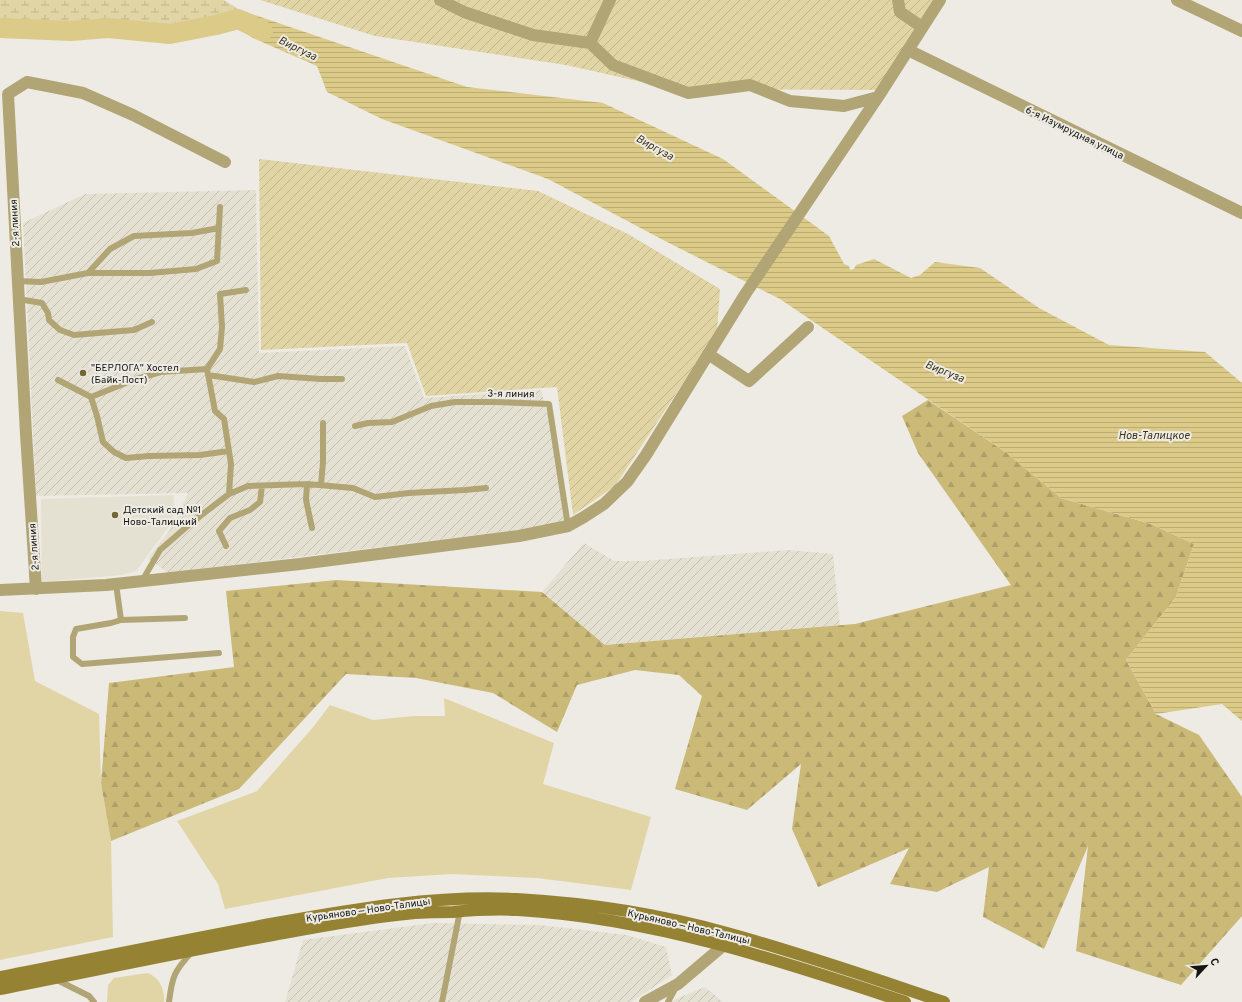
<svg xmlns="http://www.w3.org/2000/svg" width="1242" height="1002" font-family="Overpass,sans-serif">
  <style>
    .built { fill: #e5e1d2 }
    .industrial { fill: url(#industrial-furrows) }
    .green { fill: #e1d5a6 }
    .forest { fill: url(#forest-firs) }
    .wetland { fill: url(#wetland-marsh) }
    .garden { fill: url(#garden-furrows) }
    .water { fill: url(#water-rules) }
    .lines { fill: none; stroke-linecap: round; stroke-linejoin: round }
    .river { stroke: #dcca88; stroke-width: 20 }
    .lane { stroke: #b1a575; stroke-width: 6 }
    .street { stroke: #b1a575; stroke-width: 12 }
    .secondary { stroke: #958233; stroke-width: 12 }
    .poi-dot { fill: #746634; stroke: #edebe4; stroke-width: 1.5 }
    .labels { text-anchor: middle; stroke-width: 4; stroke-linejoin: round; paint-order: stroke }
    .street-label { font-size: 10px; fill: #161512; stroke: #edebe4 }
    .poi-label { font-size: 10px; fill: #161512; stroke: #edebe4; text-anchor: start }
    .water-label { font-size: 11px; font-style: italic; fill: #3c3416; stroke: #edebe4 }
  </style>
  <defs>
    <pattern id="industrial-furrows" width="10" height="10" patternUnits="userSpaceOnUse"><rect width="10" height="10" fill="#e5e1d2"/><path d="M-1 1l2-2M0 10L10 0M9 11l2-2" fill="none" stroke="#c4c0b3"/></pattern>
    <pattern id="forest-firs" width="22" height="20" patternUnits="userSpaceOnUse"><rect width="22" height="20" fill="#cbb978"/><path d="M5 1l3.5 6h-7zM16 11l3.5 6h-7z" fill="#ae9e67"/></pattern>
    <pattern id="wetland-marsh" width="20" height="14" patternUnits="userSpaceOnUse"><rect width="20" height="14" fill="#e1d5a6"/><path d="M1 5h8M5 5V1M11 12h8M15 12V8" fill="none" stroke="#c0b68e"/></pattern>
    <pattern id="garden-furrows" width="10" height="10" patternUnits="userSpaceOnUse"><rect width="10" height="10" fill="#e1d5a6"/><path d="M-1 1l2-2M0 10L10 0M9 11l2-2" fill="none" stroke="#c0b68e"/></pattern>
    <pattern id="water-rules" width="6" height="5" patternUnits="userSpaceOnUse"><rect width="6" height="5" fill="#dcca88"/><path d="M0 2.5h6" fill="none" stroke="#bcad74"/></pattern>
  </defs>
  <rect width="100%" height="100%" fill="#edebe4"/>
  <path class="built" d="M174,495L173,521L136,571L122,575L42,582L41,499Z"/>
  <path class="industrial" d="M256,190L259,353L405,346L424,398L541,390L548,416L566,524L168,573L148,558L173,526L188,493L36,496L23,223L85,194Z
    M584,543L614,561H642L789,550L833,554L840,626L604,645L542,592Z
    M433,923L540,925L627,935L666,947L672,975L631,1002H285L303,940Z
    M705,987L723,1002H669Z"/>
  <path class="green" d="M0,611L23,613L35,681L99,714L101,783L111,841L113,937L0,960Z
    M444,698L554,743L543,784L651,817L631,890L537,878L452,874L388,878L225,909L218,884L177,821L257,791L314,726L330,705L373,720L414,716H445Z
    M147,973C160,977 165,990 164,1002H107L108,985L114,978Z"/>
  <path class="forest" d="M928,400L1007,453L1061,498L1151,524L1194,544L1176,597L1126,660L1156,714L1199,735L1242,797V916L1181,985L1076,951L1088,846L1044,949L983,917L989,867L937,892L890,884L909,848L818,887L792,829L801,764L747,810L675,789L702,696L679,675L635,670L577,685L557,732L493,693L416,678L346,674L239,789L111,841L101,783L109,683L234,667L226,591L336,580L542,592L605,645L855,624L1011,585L918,453L902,416Z"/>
  <path class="wetland" d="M0,0H224L240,10L235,27L216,25L170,34L108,28L71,31L0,28Z"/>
  <path class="garden" d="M260,0H937L879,90L673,89L566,65L375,36Z
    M259,159L538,191L628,234L720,289L717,332L615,486L573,515L557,387L426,396L407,343L261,350Z"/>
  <path class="water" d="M240,10L467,87L603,103L723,159L829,236L844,264L849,266L850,270L854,269L856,265L874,259L911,278L920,275L935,262L980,268L1039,308L1109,345L1205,352L1242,383V721L1222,704L1156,714L1126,660L1176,597L1194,544L1151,524L1061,498L1007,453L780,299L667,242L548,179L382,119L327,92L317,66L253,38L235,27Z"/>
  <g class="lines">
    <path class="river" d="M0,28L71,31L108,28L170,34L216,25L238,19L263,31"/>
    <path class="lane" d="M88,273L110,249L134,236L192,233L219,228
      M17,281L41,282L88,273H150L196,269L217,261L220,207
      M18,299L42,303L48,313L49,320L60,330L74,335L134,330L152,322
      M207,369L220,349L222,327L220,294L246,290
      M208,375L254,382L278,376L321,379H342
      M58,380L91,397L136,379L161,372L207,369L215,411L224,419L231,464L229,494
      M91,397L97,416L103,442L114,452L126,458L149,456L200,455L229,451
      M355,426L368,423L392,422L431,406L455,402H494L549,404L568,526
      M307,484L306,500L312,528
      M321,485L323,462V423
      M226,546L219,531L230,518L250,510L260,502L262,486
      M142,581L160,550L191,523L229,494L248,486L307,484L353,488L375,497L409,493L465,490L486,488
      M116,584L121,620L111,623L76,629L73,637V657L82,664L219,653
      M121,620L185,618
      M57,980L89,996L94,1002
      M169,1002C172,977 174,971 192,952
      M442,1002L460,911
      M668,1002L676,987"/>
    <path class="street" d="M440,0L464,12L533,35L590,43L613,65L688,93L750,85L790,101L844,106L878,97
      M898,0L900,12L922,27
      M1177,0L1242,31
      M590,43L610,0
      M908,50L1242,213
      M708,354L749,381L808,327
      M36,589L26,434L8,94L27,82L83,93L133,115L225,162
      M0,590L106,585L300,564L519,536L568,526L584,517L604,504L627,482L646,455L746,293L878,97L940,0
      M645,1002L678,984L724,945"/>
    <path class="secondary" d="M0,977C92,959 184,940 276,923C355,909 435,895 517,899C587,903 659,914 727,933C800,953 872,978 944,1002
      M0,989C91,971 182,952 273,935C318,927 362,918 406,914C422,912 437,912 453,912C474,910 496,909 518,910C652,918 779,960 905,1002"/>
  </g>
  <g class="poi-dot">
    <circle cx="83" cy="373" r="4"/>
    <circle cx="115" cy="515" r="4"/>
  </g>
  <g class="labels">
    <g class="street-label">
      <text transform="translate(1075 132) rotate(26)" y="4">6-я Изумрудная улица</text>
      <text transform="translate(14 223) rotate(-93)" y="4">2-я линия</text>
      <text transform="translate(511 393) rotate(1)" y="4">3-я линия</text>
      <text transform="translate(33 547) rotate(-94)" y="4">2-я линия</text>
      <text transform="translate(368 909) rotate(-8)" y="4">Курьяново — Ново-Талицы</text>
      <text transform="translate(689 926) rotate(13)" y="4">Курьяново — Ново-Талицы</text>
    </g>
    <g class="poi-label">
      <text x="91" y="371">"БЕРЛОГА" Хостел<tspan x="91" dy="12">(Байк-Пост)</tspan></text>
      <text x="123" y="513">Детский сад №1<tspan x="123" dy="12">Ново-Талицкий</tspan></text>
    </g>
    <g class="water-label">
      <text transform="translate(298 48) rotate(26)" y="4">Виргуза</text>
      <text transform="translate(655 147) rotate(29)" y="4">Виргуза</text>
      <text transform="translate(945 371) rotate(22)" y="4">Виргуза</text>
      <text x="1154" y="439">Нов-Талицкое</text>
    </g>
  </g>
  <g transform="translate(1206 966) rotate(64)" stroke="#edebe4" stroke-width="3" paint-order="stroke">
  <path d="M0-3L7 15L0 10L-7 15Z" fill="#161512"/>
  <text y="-6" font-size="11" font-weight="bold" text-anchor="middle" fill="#161512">С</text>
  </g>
</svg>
